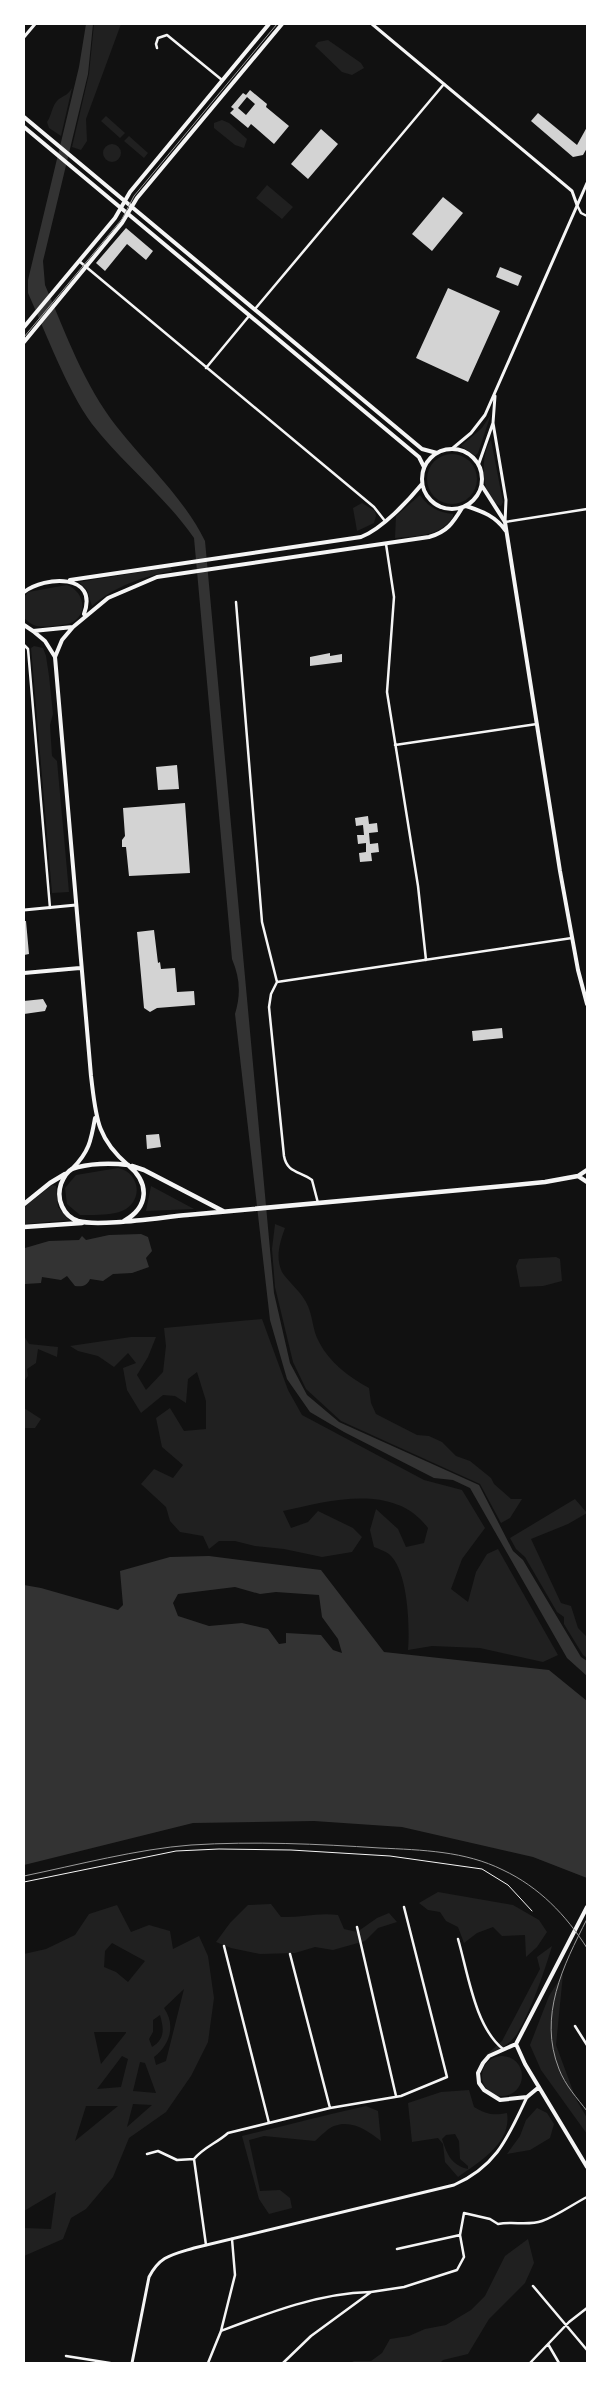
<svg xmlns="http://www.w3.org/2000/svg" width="611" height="2387" font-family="'Open Sans',sans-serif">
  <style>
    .green { fill: #202020; fill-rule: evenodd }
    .water { fill: #333; fill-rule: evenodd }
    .building { fill: #d3d3d3; fill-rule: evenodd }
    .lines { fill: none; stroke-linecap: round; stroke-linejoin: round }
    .path { stroke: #f5f5f5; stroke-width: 1 }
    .minor { stroke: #f5f5f5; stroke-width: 2.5 }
    .tertiary { stroke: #f5f5f5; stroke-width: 3 }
    .secondary { stroke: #f5f5f5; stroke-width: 4 }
    .primary { stroke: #f5f5f5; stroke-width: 4.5 }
    .tram { stroke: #9a9a9a; stroke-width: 1 }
    .rail { stroke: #9a9a9a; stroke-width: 1 }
  </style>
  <rect width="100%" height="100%" fill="#111"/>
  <path class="green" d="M94,24H121L86,119L87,141L81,150L72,147L89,74Z
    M328,40L361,63L364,68L352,75L342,72L315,46L318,42Z
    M72,88L61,136L49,128L47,122C52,115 52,104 59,99C65,95 68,95 72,88Z
    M106,116L125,133L120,138L101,121Z
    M222,120L229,123L247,139L244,148L235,145L214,128V123Z
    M129,136L148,153L144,158L124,141Z
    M103 153a9 9 0 1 1 18 0a9 9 0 1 1-18 0Z
    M267,185L293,207L282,219L256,198Z
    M491,414L478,453L475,456L461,446L482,428Z
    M491,440L503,502L501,506C480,500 480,454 491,440Z
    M427 479a25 25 0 1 1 50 0a25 25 0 1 1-50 0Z
    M420,495C428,507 439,513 453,514V517C440,537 416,536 395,538L396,516Z
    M362,503L375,511L376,516L374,523L357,531L353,508Z
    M171,567L172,571C144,576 113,587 92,606L87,590L79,582Z
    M67,585C83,591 89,612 73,622C67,625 60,625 53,626C40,627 34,628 24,618V597L28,592Z
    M34,646L43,648L46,656L49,676L53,714L50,725L52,756L57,761L69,892L52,893L31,648Z
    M118,1168C138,1172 144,1197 126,1209C115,1216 93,1215 80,1215L67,1204L65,1188L76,1175Z
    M52,1185L56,1186L58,1207L69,1220L24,1224V1207Z
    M151,1186L194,1209L146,1211Z
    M275,1224L285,1228C280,1242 275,1257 282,1272C286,1279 301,1292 306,1302C313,1314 312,1330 319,1342C329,1362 349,1377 369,1388L371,1403L376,1414L417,1435L429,1436L442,1442L456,1456L470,1461L491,1478L494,1484L511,1499H522L510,1518L501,1523L480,1484L341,1421L306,1389L293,1362L275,1287L272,1249Z
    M556,1257L560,1259L562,1281L543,1286L520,1287L516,1266L519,1259Z
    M262,1319L288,1390L302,1415L424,1480L462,1490L485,1528L462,1559L451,1589L468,1602L476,1572L487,1554L498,1549L558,1655L543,1662L480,1648L432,1646L408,1650C410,1626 408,1570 389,1554C385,1551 379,1549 374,1547L370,1530L376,1509L398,1529L406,1547L424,1543L428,1528C394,1482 329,1501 283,1511L291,1528L308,1522L318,1511L353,1528L362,1537L352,1552L322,1557L284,1549L255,1546L235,1541H219L209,1549L203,1536L180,1532L170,1521L166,1507L141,1484L154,1469L173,1478L183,1465L162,1447L156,1418L170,1408L184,1431L206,1429V1401L197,1372L188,1379L186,1403L175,1396L163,1395L141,1413L127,1390L123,1368L136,1363L128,1353L114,1367L98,1356L78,1351L70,1346L131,1337H156L148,1357L137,1375L146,1390L163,1372L166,1346L164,1328Z
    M24,1336L29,1344L58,1347L57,1357L38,1349L36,1363L27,1369L28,1376L24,1381Z
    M24,1408L41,1419L35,1428H24Z
    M575,1499L587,1513L568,1524L531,1539L561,1603L571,1606L578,1628L587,1637V1658L583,1655L564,1624V1617L557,1612L525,1557L516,1549L510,1538Z
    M438,1892L513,1905L539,1920L547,1932L537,1947L526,1957L525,1935L502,1936L493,1927L477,1933L464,1943L458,1927L446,1921L440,1912L428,1910L419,1903Z
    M271,1904L281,1917C300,1918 318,1912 338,1915L344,1929L357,1932L377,1918L389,1913L397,1922L378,1928L365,1941L333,1950L315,1947L295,1953L260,1954L231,1948L216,1942L230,1923L248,1905Z
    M117,1905L131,1932L149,1925L170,1931L173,1949L199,1936L208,1956L214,1998L208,2042L191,2076L166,2112L129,2138L113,2177L86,2209L71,2218L63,2239L24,2256V2228L51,2229L56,2192L24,2211V1954L46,1949L75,1935L89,1914ZM112,1943L145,1961L128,1982L116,1972L104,1967L105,1951ZM184,1989L166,2061L156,2065L154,2057C170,2045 176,2025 164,2008ZM160,2015C164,2029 165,2039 152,2047L149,2039L153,2032V2020ZM94,2032H126V2033L101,2064ZM122,2056L128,2059L121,2087L97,2089ZM140,2062L145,2063L156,2093L133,2091ZM133,2104L152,2105L127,2127ZM86,2106H118L75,2141Z
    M552,1946C544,1973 531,2010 517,2034C509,2045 497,2052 485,2056L502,2041L540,1969L537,1957Z
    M563,1974L556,2045L576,2099L587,2118V2134L541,2070L530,2045L549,1996Z
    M482 2076a20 20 0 1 1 40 0a20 20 0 1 1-40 0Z
    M469,2090L474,2107C486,2114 493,2116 507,2113C512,2143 479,2162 458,2177L445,2162L443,2144L438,2138L412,2142L408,2103L441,2092ZM455,2134L459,2141L460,2159L468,2166V2169C451,2165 447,2154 442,2139L446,2135Z
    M366,2106L378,2111L381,2141C368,2131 352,2119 334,2126C328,2128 321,2136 315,2141L264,2136L249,2140L260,2191L280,2190L290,2198L292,2208L269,2214L259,2199L242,2136C284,2126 324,2115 366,2106Z
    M537,2108L547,2113L554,2124L550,2138L530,2150L507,2154L520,2136L526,2120Z
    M528,2239L534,2263L525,2283L489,2319L468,2354L443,2360L440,2363H350L354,2361H371L382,2353L390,2339L409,2336L425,2329L446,2325L471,2310L485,2296L505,2256Z"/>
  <path class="water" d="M86,24H93L88,74L43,261L45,285C66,334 84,385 117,427C146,464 184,498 205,541L274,1293L290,1363L307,1395L339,1422L479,1485L513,1551L523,1560L581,1657L587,1661V1676L567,1658L470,1488L453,1480L434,1478L344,1432L310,1412L287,1379L270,1320L235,1014C241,994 240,978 232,959L194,538C165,496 123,464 92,424C67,390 46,333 28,293V280L79,67Z
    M141,1234L148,1237L152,1251L146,1258L149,1267L132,1273L113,1274L103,1281L90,1279C87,1286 82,1287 75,1286L67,1276L61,1280L42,1277L41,1283L25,1284V1248L49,1241L79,1240L82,1236L86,1240L109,1235Z
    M209,1556L321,1570L384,1652L549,1670L587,1701V1878L533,1857L402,1827L314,1821L193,1823L24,1865V1585L41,1588L118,1610L123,1605L120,1571L170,1557ZM235,1587L260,1594L276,1592L319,1595L322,1617L338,1639L342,1653L333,1650L321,1635L286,1633V1643L279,1644L268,1629L242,1623L209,1626L178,1616L173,1603L178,1594Z"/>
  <path class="building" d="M250,90L267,104L266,107L289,126L274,144L251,124L248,128L230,113L234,109L231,107L243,93L246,95ZM247,97L255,104L246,115L238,108Z
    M538,113L577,145L587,127V148L583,155L573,157L531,121Z
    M321,129L338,144L308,179L291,164Z
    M443,197L463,213L432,251L412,234Z
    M126,228L153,251L146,260L127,244L105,271L96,263Z
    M500,267L522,276L518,286L496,277Z
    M448,288L500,311L468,382L416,358Z
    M330,653V656L342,654V662L310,666V657Z
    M177,765L179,789L158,790L156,767Z
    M185,803L190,873L129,876L126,847H122V840L125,836L123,808Z
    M368,816L369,824L377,823L378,832L369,833L370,844L378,843L379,852L371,853L372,861L360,862L359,853L366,852V843L358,844L357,835H364L363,825L356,826L355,818Z
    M24,921H26L29,954L24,955Z
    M154,930L158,963L160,962L161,969L175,968L177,992L194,991L195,1005L157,1008L150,1012L144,1008L137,932Z
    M43,999L47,1006L45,1011L24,1014V1001Z
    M502,1028L503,1038L473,1041L472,1031Z
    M159,1134L161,1147L147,1149L146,1135Z"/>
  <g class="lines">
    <path class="path" d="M24,1882L176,1851L219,1849L291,1850L390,1856L482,1869L508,1885L532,1911"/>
    <path class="minor" d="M157,48L156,44L158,38L167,35L222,80
      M577,205L581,213L587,216
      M79,261L374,507L385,521
      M255,309L444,84
      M206,368L249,316
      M505,522L587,509
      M386,544L394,597L387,692L418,886L426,960
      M236,602L262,922L277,982L271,994L269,1007L284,1156C287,1173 300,1171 312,1180L318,1203
      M24,645L28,649L50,908
      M395,745L537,724
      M277,982L572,938
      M357,1927L396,2096
      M458,1939C468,1973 475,2027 503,2049
      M224,1946L269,2123
      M290,1954L330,2108
      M575,2026L587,2045
      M147,2154L158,2151L177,2160L194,2159
      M194,2159C204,2147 217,2143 228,2133L330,2108L401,2096L447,2077L404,1907
      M194,2159L206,2245
      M397,2249L460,2235
      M533,2286L587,2350
      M221,2331L235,2275L232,2239
      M548,2344L559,2363
      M66,2356L110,2363
      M208,2363L221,2331C268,2313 319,2293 370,2292
      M283,2363L311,2336L371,2292L404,2287L457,2270L464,2257L460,2235L464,2213L490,2219L498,2224C513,2221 528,2226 542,2221C557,2216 573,2204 587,2197
      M530,2363L569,2322L587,2308"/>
    <path class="tertiary" d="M372,24L572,191L577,205
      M24,37L35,24
      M493,423L506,500L505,522
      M453,448L471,433L485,415L587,183
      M479,463L493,423L495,396
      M24,910L76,905
      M132,2363L149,2277C160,2256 171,2255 194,2248L454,2185C497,2166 508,2137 527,2097"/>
    <path class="secondary" d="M24,117L422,449L437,453
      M24,127L419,457L424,467
      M24,327L115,218L130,192L269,24
      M24,342L122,223L137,198L282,24
      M422 479a30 30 0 1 1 60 0a30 30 0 1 1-60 0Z
      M482,486L505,522L560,871L578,970L587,1004
      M466,506C484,512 495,516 506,531
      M70,580L361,537C382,529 408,501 422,484
      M24,592C45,576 99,573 84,614
      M24,625L33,631L73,627L108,598L157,577L429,537C447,532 453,523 462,508
      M73,627L62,640L55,657L91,1076C96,1116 96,1138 128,1165
      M33,631L45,641L55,657
      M24,973L80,968
      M72,1169C89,1152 91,1141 95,1118
      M516,2044L525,2064L587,2167
      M539,2087L527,2097L500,2100L484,2090L479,2083L478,2073L483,2063L489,2056L516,2044L587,1907"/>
    <path class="primary" d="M132,1166L144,1170L223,1211
      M578,1176L587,1182
      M24,1204L50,1183L65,1174
      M124,1221C149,1207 150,1183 128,1165C112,1163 88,1163 72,1169C66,1172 63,1179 61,1184C56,1199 63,1216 78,1221C99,1227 163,1217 187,1215C307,1205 426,1194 545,1182L578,1176L587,1170
      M24,1227L82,1223"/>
    <path class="tram" d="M24,337L122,219L134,196L277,24"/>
    <path class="rail" d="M24,1876C77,1865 138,1849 191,1845C254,1841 318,1844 380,1848C422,1850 465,1851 503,1870C539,1887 566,1915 587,1948
      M587,1919C563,1966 538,2016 559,2069C565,2085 577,2098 587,2111"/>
  </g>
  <rect width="611" height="2387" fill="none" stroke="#ffffff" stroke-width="50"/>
</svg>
